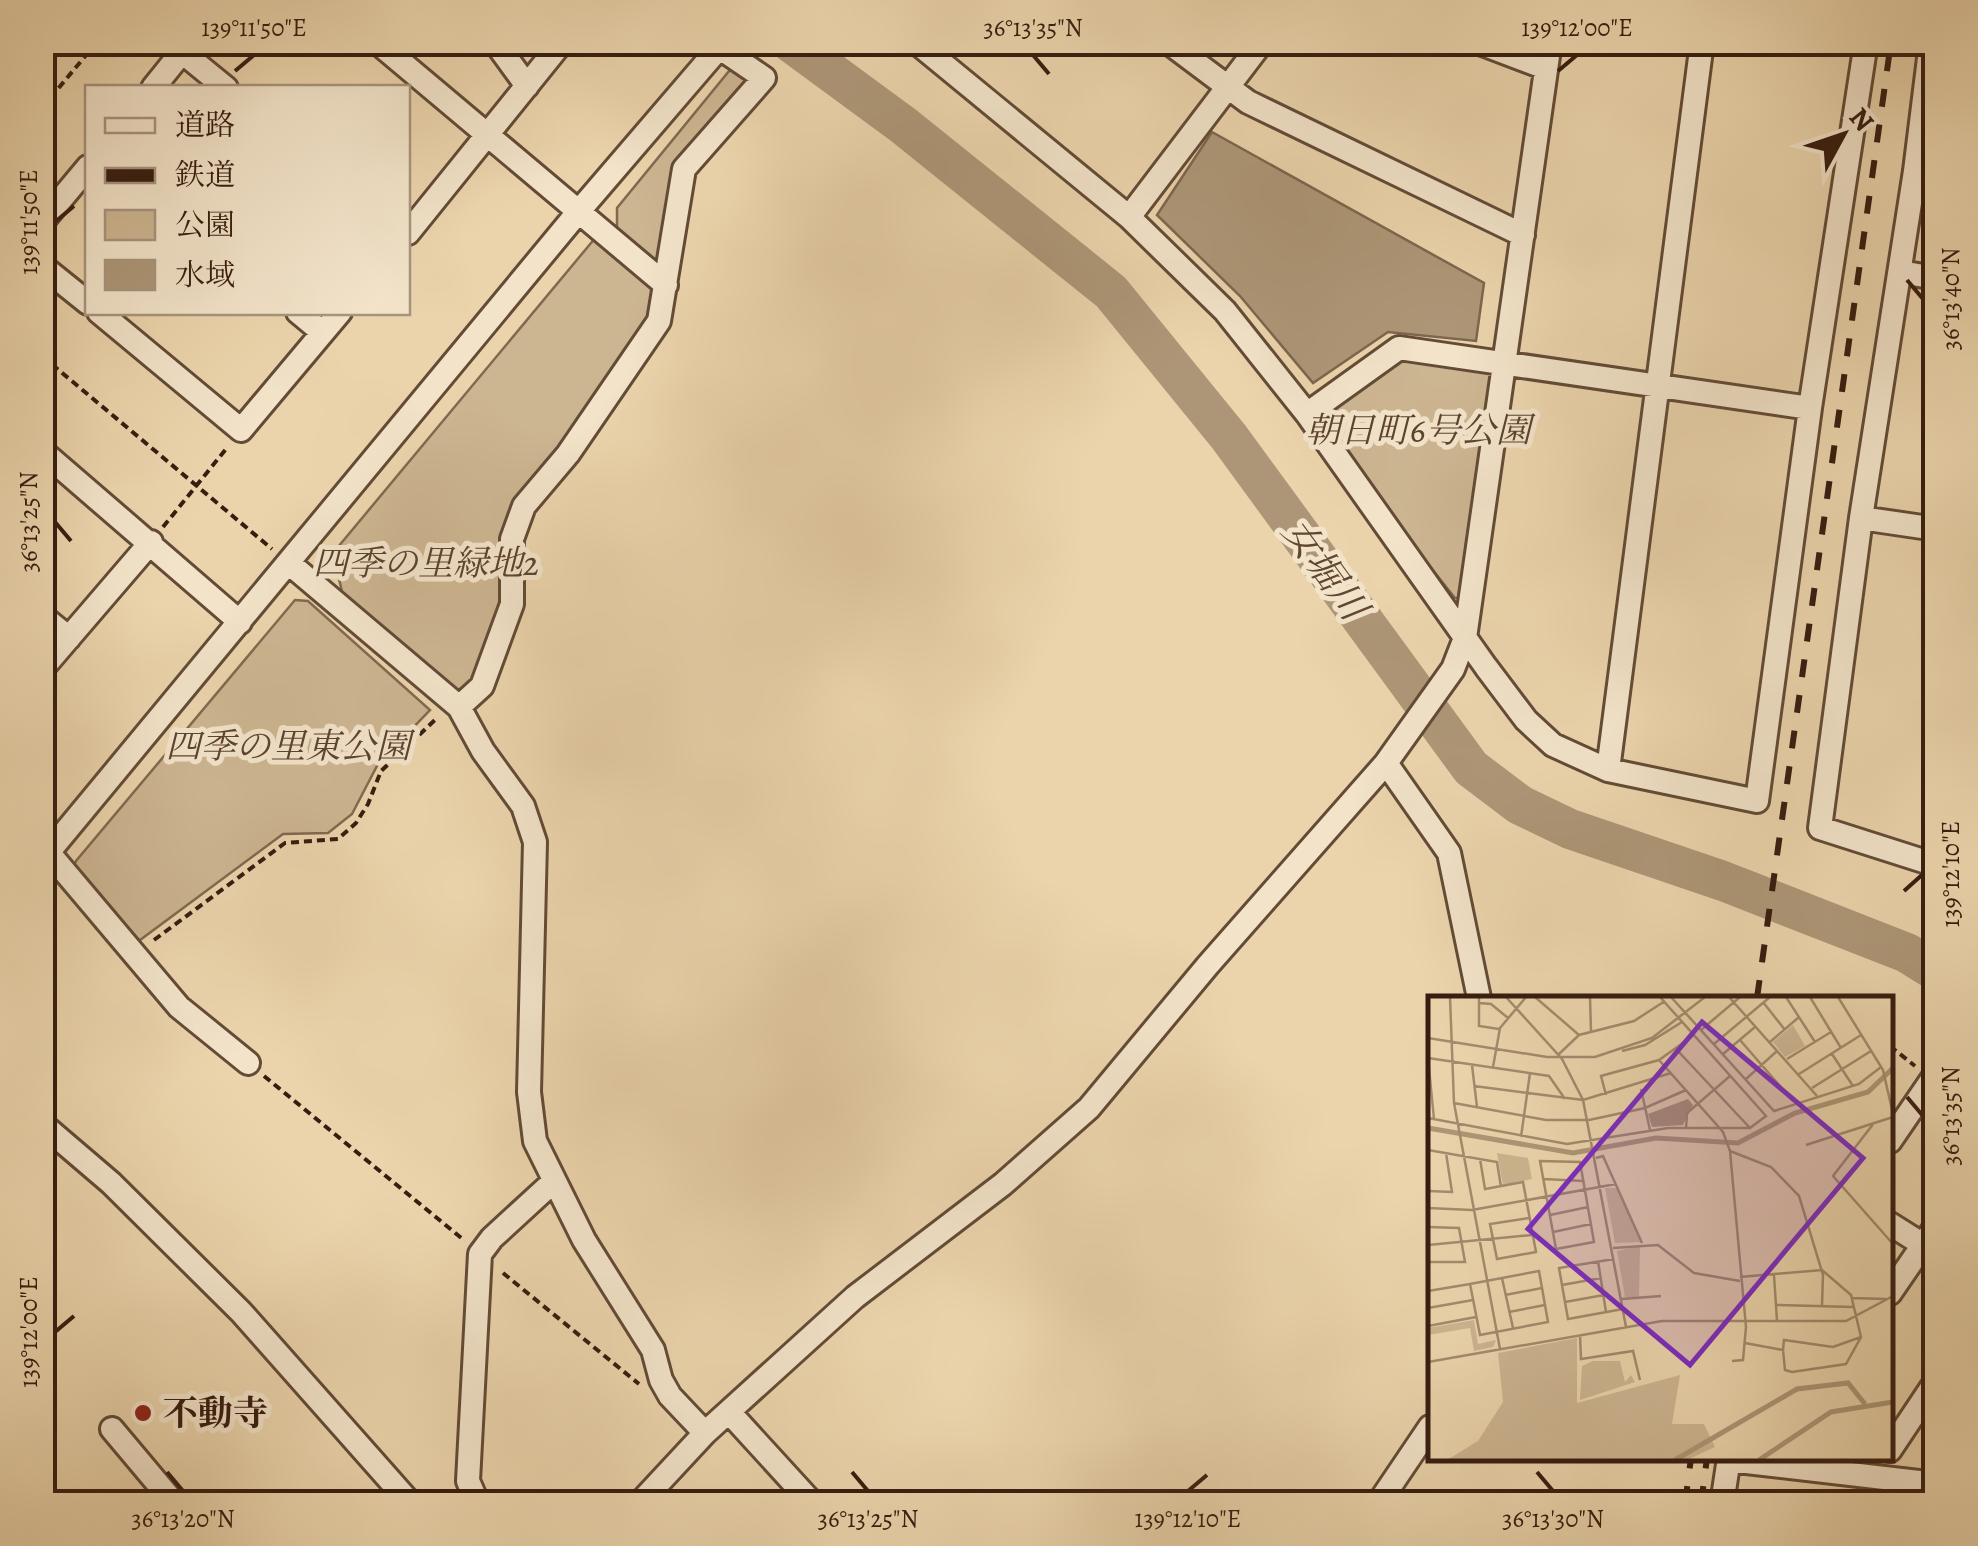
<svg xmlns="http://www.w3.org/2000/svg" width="1978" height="1546" font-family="Alegreya,'Noto Serif JP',serif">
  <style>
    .green { fill: #ccb591; stroke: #816950; stroke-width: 2.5 }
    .water { fill: #ad9677; stroke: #7d664e; stroke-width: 2.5 }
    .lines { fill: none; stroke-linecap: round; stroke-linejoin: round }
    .river { stroke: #ad9677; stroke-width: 40 }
    .minor-casing { stroke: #634b37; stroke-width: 28 }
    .path { stroke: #361d10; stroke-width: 4; stroke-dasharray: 8 5; stroke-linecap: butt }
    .minor { stroke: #f2e3c9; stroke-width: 22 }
    .rail { stroke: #361d10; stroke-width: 6; stroke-dasharray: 18 18; stroke-linecap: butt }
    .ticks { fill: none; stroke: #361d10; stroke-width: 4 }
    .poi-dot { fill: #8f2418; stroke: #f2e3c9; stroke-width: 4 }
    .labels { text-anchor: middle; stroke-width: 10; stroke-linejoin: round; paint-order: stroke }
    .park-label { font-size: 35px; font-style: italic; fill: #5c4330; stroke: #f2e3c9 }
    .poi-label { font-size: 35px; font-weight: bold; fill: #361d10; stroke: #f2e3c9; text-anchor: start }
    .water-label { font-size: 38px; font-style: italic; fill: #604734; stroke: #f2e3c9 }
    .inset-river { fill: none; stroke: #ad9677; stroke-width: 5 }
    .inset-road { fill: none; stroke: #a38b6e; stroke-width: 2.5 }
    .view { fill: #7b2cbf; fill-opacity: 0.15; stroke: #7b2cbf; stroke-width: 5 }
    .inset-edge { fill: none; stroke: #361d10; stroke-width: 5 }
    .neatline { fill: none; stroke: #361d10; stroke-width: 4 }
    .ticks-label { font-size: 25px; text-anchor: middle; fill: #361d10 }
  </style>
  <rect width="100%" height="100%" fill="#ebd4ac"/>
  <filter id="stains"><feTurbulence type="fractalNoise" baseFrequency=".002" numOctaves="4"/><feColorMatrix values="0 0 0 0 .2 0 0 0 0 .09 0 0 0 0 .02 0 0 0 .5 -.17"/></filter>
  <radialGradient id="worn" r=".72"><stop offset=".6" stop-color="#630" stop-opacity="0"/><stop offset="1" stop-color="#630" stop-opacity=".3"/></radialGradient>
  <path class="green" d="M734,65L752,78L675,172L667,250L654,261L617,228V208Z
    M596,237L655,289L654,315L555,459L519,496L503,601L475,679L457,691L343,596L333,553Z
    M1400,355L1486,368L1496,380L1462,598H1455L1403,533L1344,445L1323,419L1324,414Z
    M295,600L308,601L430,710L378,764L352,814L328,833L283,834L140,940L131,942L72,870L76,861Z"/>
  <path class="water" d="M1212,132L1484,283L1476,341L1388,332L1313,383L1240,296L1157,215Z"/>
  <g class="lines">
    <path class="river" d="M790,42L903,125L1111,292L1229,437L1471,768L1520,805L1570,829L1723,881L1907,953L1936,971"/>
    <g class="minor-casing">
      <path id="minor" d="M377,42L666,285
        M495,42L527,86
        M916,42L1129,217L1225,311L1307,414L1486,667L1526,720L1553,745L1608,770L1757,801L1810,408L1866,42
        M1168,42L1248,102L1523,235
        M1477,42L1546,68
        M1931,42L1915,171L1861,518L1820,828L1936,865
        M182,52L226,88
        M153,88L190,42
        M1129,217L1262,42
        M42,222L88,167
        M408,233L562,42
        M42,266L88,303
        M1900,272L1936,278
        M99,312L241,430L340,312
        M298,312L322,332
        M1307,414L1399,348L1810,408
        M42,451L240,622
        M1861,518L1936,529
        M290,564L459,707L483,751L523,806L535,842L529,1092L535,1141L584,1240L653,1350L661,1380L670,1396L705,1433
        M42,616L69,638
        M42,669L151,542
        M459,707L482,686L512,604V539L524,506L568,454L659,321L684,169L764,78L720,48
        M1386,763L1449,853L1479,998
        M1608,770L1702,42
        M49,853L179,1007L248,1063
        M42,860L579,211L724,42
        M42,1124L111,1183L241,1312L411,1504
        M1890,1141L1933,1078
        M1890,1224L1933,1251
        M1890,1293L1936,1226
        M729,1412L813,1504
        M112,1429L175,1504
        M1890,1450L1936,1381
        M1729,1460L1936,1484
        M478,1504L468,1481L480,1254L492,1238L553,1182
        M639,1504L705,1433L855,1297L1003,1184L1089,1108L1208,965L1386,763L1453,669L1465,638L1550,42
        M1378,1504L1430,1427
        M1722,1504L1729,1458"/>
    </g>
    <path class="path" d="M42,108L97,42
      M42,356L272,549
      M163,527L226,449
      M154,940L285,843L338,839L356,823L368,804L381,771L437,718
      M1890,1046L1915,1066
      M264,1076L465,1241
      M503,1273L639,1384"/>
    <use href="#minor" class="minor"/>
    <path class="rail" d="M1757,998L1891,42
      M1685,1504L1691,1458
      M1701,1504L1707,1458"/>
  </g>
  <path class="ticks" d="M1033,55L1049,74M235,71L254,55M1558,71L1577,55M55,222L74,206M1907,280L1923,299M55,522L71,541M1904,891L1923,874M1907,1097L1923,1116M55,1332L74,1316M167,1472L183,1491M852,1472L868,1491M1537,1472L1553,1491M1188,1491L1207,1475"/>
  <circle class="poi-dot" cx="143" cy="1413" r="10"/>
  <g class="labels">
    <g class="park-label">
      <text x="1418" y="442">朝日町6号公園</text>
      <text x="426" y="575">四季の里緑地2</text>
      <text x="288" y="758">四季の里東公園</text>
    </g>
    <g class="poi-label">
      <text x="163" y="1425">不動寺</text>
    </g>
    <g class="water-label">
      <text transform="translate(1325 569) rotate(54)" y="13">女堀川</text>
    </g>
  </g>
  <g transform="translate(1428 996)">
    <rect width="465" height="465" fill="#ebd4ac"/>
    <path d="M365,29L377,50L357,61L345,46ZM69,157L100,162L104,183L75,189ZM177,192H190L213,246L187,247ZM212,250L211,301H197L189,255ZM46,324L50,348L68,344L65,351L46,355L42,332L0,339V332ZM149,342V407L252,379L244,428H276L287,451L259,464H19L50,445L75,406L70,357ZM165,365H192L197,386L203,379L207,386L152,404L154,370Z" fill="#ccb591"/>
    <path d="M260,103L265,109L255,129L224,131L220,118Z" fill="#ad9677"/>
    <path class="inset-river" d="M0,132L145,157L228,142L310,147L367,117L440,96L465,72M247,464L369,393L420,387L437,408M331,464L403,416L465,406"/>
    <path class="inset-road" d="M22,1L26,107L72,353M51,1V30L71,33M78,1L134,63L155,104L198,331M107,1L151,39M162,1L163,36M243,1L346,115L431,88L453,71M301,1L389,100M358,1L387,46M382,1L413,52M410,1L455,74L465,118M335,6L357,34M51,7L63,8L80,22M273,34L312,1M0,42L119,61H167L224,42L277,1M312,44L365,105M342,46L371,21M286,48L342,1M249,54L322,132M194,55L217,49L254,26M131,58L151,39L206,25L237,5M295,58L327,31M404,58L425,90M0,62L121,80L137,103M0,62L6,123M359,63L403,36M231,64L295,136L302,155L318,331L315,364L304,365M44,69L49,111M65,71L72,32L98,1M371,78L433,39M318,83L349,55M46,90L155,104L243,77M384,92L443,55M213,93L222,134M178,99L173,80L231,64L266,39M26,107L118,124H161L217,112L258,94M0,122L139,148L240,132H322L338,120L232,1M446,127L405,180L465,248M258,133L259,117L302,80M93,141L102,77M378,149L465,121M0,154L69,166L73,191M302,155L343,171L371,200L395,279L394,310M168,162L175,160L214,247M52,163L57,193L95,186L108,256L69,263L62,228L101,222M112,165L152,166L166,246L128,253ZM116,183L155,185M0,195L24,196L18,157M0,212L44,214L188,188M122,219L160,211M0,231L31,232L37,266H0M125,236L163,228M0,249L104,239M185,252L230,249L266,277L312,285M186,263L131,272L140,323L195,313M170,265L178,316M346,279L349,325M312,281L394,274L423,299L433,341L418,368L364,376L357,374L355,354M74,282L85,332M134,289L173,282M0,295L42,288L58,285L111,275L120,326L52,339L42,288M77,299L114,292M423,302L458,303M194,303L233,300M137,306L176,299M349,309L425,311M0,312L45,304M81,316L117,309M0,330L48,321M152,339L153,363L205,355L212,384M317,347L355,354L356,344L405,351L433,341M0,366L234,325H418L465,300"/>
    <path class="view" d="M274,26L435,162L262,369L100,233Z"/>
    <rect width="465" height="465" class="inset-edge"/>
  </g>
  <rect width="1978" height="1546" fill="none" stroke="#ebd4ac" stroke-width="110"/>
  <rect x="85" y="85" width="325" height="230" fill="#f2e3c9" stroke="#a7947f" stroke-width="2.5"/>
  <rect x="105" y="118" width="50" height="15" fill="#f2e3c9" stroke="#a7947f" stroke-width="2.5"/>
  <text x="175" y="135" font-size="30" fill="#361d10">道路</text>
  <rect x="105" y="168" width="50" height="15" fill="#361d10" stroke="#a7947f" stroke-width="2.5"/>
  <text x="175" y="185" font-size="30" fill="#361d10">鉄道</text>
  <rect x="105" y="210" width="50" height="30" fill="#ccb591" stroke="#a7947f" stroke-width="2.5"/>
  <text x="175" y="235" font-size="30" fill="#361d10">公園</text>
  <rect x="105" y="260" width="50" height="30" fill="#ad9677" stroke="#a7947f" stroke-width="2.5"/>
  <text x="175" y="285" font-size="30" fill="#361d10">水域</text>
  <g transform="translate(1843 135) rotate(50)" stroke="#f2e3c9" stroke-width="8" paint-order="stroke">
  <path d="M0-8L18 38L0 25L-18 38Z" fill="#361d10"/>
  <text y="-15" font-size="28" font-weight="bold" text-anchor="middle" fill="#361d10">N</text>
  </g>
  <rect x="55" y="55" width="1868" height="1436" class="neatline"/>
  <g class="ticks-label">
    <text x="254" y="36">139°11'50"E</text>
    <text x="1033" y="36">36°13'35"N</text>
    <text x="1577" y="36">139°12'00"E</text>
    <text transform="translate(28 222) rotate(-90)" y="9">139°11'50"E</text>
    <text transform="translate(1950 299) rotate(-90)" y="9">36°13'40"N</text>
    <text transform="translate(28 522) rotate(-90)" y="9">36°13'25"N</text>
    <text transform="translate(1950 874) rotate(-90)" y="9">139°12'10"E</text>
    <text transform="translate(1950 1116) rotate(-90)" y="9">36°13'35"N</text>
    <text transform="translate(28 1332) rotate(-90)" y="9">139°12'00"E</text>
    <text x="183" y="1527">36°13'20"N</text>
    <text x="868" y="1527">36°13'25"N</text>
    <text x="1188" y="1527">139°12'10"E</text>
    <text x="1553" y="1527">36°13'30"N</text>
  </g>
  <rect width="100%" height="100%" filter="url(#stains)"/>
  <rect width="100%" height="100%" fill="url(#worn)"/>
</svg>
